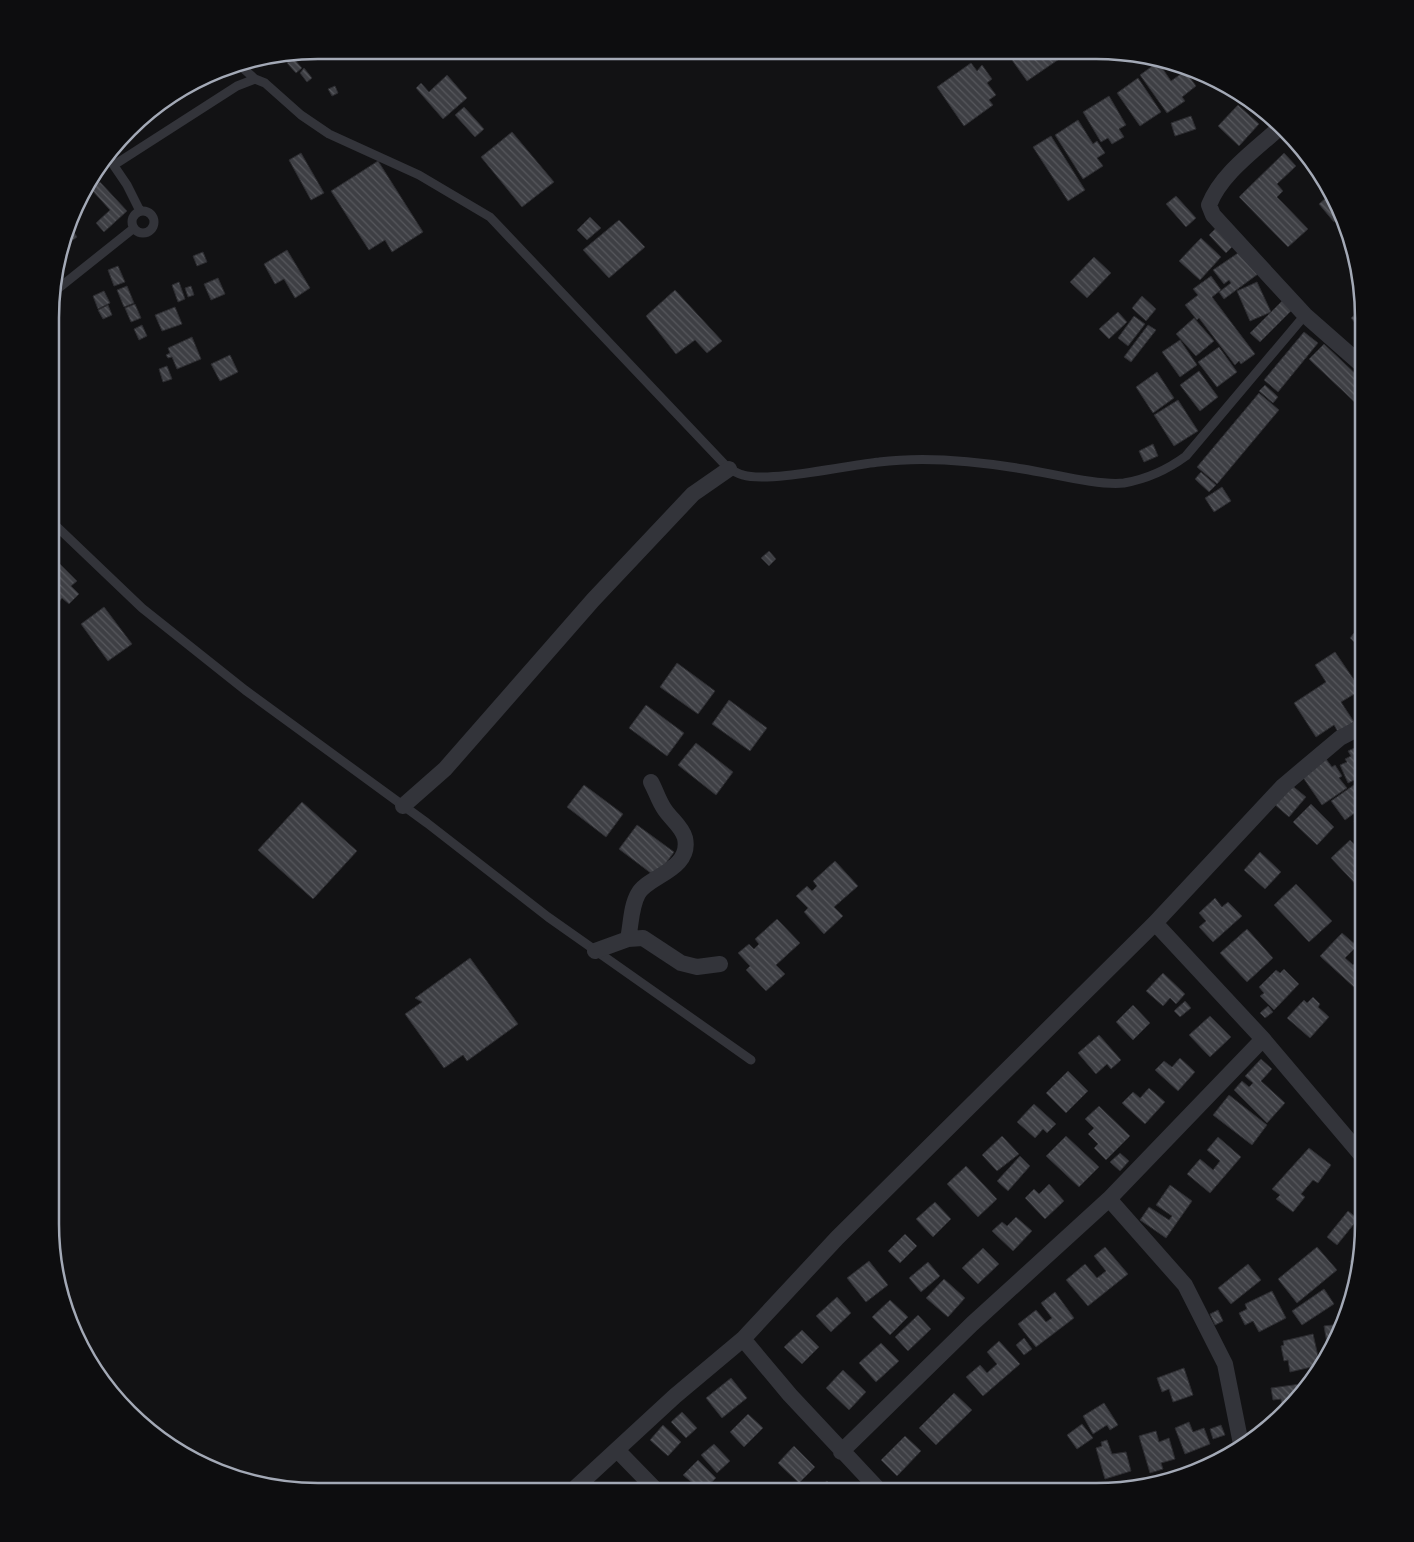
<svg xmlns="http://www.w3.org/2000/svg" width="1414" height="1542" font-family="Arial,sans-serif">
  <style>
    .building { fill: url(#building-back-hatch); stroke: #2c2c30 }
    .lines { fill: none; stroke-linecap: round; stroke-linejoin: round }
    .lane { stroke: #33343a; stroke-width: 9 }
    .street { stroke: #33343a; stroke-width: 16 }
    .rim { fill: none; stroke: #a3a9b6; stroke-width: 2.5 }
  </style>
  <defs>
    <pattern id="building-back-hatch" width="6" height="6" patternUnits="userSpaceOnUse" patternTransform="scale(1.25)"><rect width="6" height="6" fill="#3e3f44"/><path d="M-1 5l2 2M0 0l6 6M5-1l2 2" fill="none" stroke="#57585d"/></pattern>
  </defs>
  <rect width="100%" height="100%" fill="#121214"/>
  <path class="building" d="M1009,52H1062L1065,55L1027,81L1007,53Z
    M293,58L302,68L296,73L287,63Z
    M1158,62L1171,81L1185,71L1196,86L1182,97L1185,101L1167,113L1140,75Z
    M971,63L977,71L982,65L992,79L987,83L996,95L989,100L993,105L964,126L937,87Z
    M304,68L312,78L307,82L300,73Z
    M447,75L467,98L443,119L416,88L421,83L429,92Z
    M1138,78L1161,112L1140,126L1117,93Z
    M335,86L338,93L332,96L328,89Z
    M1109,96L1126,125L1119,129L1124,137L1112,144L1108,138L1101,142L1083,112Z
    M1238,105L1259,124L1239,146L1218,126Z
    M464,107L484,129L475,137L455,115Z
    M1191,116L1196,129L1175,136L1171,123Z
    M1078,120L1093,144L1097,141L1105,153L1097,158L1103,166L1083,179L1055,135Z
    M512,132L554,182L522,207L481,157Z
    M1051,136L1085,190L1068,201L1033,147Z
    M301,153L324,193L311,200L289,160Z
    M1284,153L1296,166L1277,184L1283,191L1277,197L1308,229L1288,247L1239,197Z
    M378,161L423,232L392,252L385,240L369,250L331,191Z
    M100,182L127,211L104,232L96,223L110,210L91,189Z
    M1176,196L1196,218L1186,227L1166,204Z
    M1327,197L1342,216L1334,222L1319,204Z
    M590,217L601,228L587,240L577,230Z
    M619,220L645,247L609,278L583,250Z
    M70,227L77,237L67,244L65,241Z
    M1216,228L1233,246L1226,253L1209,235Z
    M1201,238L1221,257L1200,280L1179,261Z
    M63,244L67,249L60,254Z
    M287,250L310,288L295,298L284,279L275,284L264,264Z
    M1241,251L1258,274L1224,299L1219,292L1231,283L1229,280L1224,284L1213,270Z
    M203,252L207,262L197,266L193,256Z
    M1094,257L1111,273L1087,298L1070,282Z
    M118,266L125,282L114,286L108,270Z
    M1211,276L1221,290L1212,297L1255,354L1241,364L1239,361L1235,365L1199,318L1197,320L1185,305L1198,295L1193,289Z
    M218,278L225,294L211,300L204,284Z
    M179,282L185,299L178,302L172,285Z
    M1257,282L1271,312L1250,321L1237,291Z
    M127,286L134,303L124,307L117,290Z
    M191,286L194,295L188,297L185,288Z
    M675,290L722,341L707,353L695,340L676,354L646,316Z
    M104,291L110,303L98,309L93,296Z
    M1142,296L1156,309L1146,321L1132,308Z
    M1282,301L1292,310L1260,342L1250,333Z
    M135,304L141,318L131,322L125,308Z
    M108,305L112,315L103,319L98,310Z
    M175,307L182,324L162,331L155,315Z
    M1363,308V332L1351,318Z
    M1118,312L1127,322L1109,339L1099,329Z
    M1134,316L1145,324L1128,346L1118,338Z
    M1194,318L1214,341L1196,356L1176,334Z
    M142,325L147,336L139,340L134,329Z
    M1148,325L1156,330L1131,362L1124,357Z
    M1304,332L1318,343L1278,392L1264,380Z
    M192,337L201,359L177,369L172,357L168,358L166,355L170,353L168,348Z
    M1180,340L1197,365L1180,377L1162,352Z
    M1324,344L1363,381V410L1309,359Z
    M1219,347L1237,372L1217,387L1198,362Z
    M230,355L238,372L220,381L211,364Z
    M167,366L172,379L163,382L159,369Z
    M1199,371L1218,397L1200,411L1180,385Z
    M1157,372L1174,398L1153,413L1136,387Z
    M1265,385L1278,397L1273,403L1259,391Z
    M1259,393L1279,410L1217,484L1197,467Z
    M1178,400L1198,431L1174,446L1154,415Z
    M1153,444L1158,456L1144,462L1139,451Z
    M1201,472L1216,485L1209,492L1195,479Z
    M1222,487L1231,501L1214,512L1205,498Z
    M769,551L776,559L769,566L761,558Z
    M54,558L77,581L71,586L79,594L69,604L62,598L57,604L54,600Z
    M104,607L132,644L108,661L81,624Z
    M1363,622V650L1350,638Z
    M1335,652L1361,690L1341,702L1354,722L1338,732L1334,725L1316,737L1294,703L1326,682L1315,665Z
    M677,663L715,691L698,714L660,687Z
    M729,700L767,728L750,751L712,724Z
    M646,705L684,733L667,756L629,728Z
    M696,743L733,772L716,795L678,765Z
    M1359,746L1363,757V776L1348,783L1340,765L1347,762L1345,759L1351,756L1348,751Z
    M1326,759L1332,767L1335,765L1342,776L1339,778L1347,788L1322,805L1302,776Z
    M1361,780L1363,783V807L1345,820L1331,801Z
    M1290,784L1306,797L1289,817L1273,803Z
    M584,785L623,814L606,837L567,807Z
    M302,802L357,851L313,899L258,850Z
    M1311,804L1334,827L1317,845L1293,822Z
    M1363,816V839L1354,821Z
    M637,825L674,852L656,877L619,849Z
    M1350,840L1363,854V892L1331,858Z
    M1260,852L1281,872L1265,889L1244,870Z
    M835,861L858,886L834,907L843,916L824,934L804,912L808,908L796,896L807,886L812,891L817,886L813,881Z
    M1296,884L1332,921L1309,942L1274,905Z
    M1215,898L1222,907L1228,902L1242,916L1213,942L1199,927L1206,921L1199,913Z
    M777,919L800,943L776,965L785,974L766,991L746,970L750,966L738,953L749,944L754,949L759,944L755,939Z
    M1247,929L1273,958L1247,982L1220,953Z
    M1342,933L1357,946L1345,958L1353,965L1363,954V979L1355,988L1320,956Z
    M470,958L518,1024L467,1061L463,1055L444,1068L405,1014L422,1002L415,998Z
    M1284,969L1299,984L1274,1010L1260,996L1264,993L1259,987L1276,970L1280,973Z
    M1163,973L1185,994L1176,1004L1170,998L1163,1006L1146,991Z
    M1313,997L1320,1004L1318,1007L1329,1017L1310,1038L1287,1018L1304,1000L1307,1003Z
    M1185,1001L1191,1008L1180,1017L1174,1011Z
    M1133,1005L1150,1023L1133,1040L1116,1022Z
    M1268,1006L1273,1012L1265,1018L1260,1013Z
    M1210,1016L1231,1037L1210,1057L1189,1035Z
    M1099,1035L1121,1060L1111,1069L1107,1064L1096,1074L1078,1053Z
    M1180,1058L1195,1072L1178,1091L1155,1070L1164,1061L1172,1067Z
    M1261,1059L1272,1069L1261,1081L1285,1103L1267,1123L1234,1090L1242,1081L1249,1087L1253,1083L1245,1076Z
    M1068,1071L1088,1091L1066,1113L1046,1093Z
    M1149,1088L1165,1102L1145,1124L1122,1103L1133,1092L1140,1098Z
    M1229,1095L1267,1125L1252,1145L1213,1115Z
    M1034,1104L1056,1124L1047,1133L1043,1129L1035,1138L1017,1122Z
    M1099,1106L1130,1136L1106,1160L1094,1148L1098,1144L1088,1134L1094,1128L1085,1119Z
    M1002,1136L1019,1154L997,1171L982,1155Z
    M1066,1136L1099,1167L1079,1187L1046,1156Z
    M1218,1137L1241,1157L1210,1193L1187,1174L1200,1159L1213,1170L1220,1161L1207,1150Z
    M1309,1148L1331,1165L1318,1183L1313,1180L1301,1194L1305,1197L1293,1212L1276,1199L1280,1195L1272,1189Z
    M1120,1153L1129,1161L1120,1171L1110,1162Z
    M1020,1156L1030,1166L1008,1191L997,1181Z
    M966,1166L997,1199L978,1217L947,1184Z
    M1049,1184L1064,1201L1045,1219L1025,1198L1034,1189L1039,1194Z
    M1170,1185L1192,1201L1166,1238L1140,1220L1149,1207L1169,1220L1172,1216L1156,1205Z
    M935,1202L951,1219L933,1237L916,1219Z
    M1348,1211L1358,1219L1337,1245L1327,1237Z
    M1016,1217L1032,1231L1013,1251L992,1231L1002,1222L1007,1226Z
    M905,1234L917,1246L900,1263L888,1251Z
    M1363,1237V1241L1359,1267L1350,1262Z
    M1105,1247L1128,1274L1088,1306L1066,1280L1085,1264L1097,1278L1106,1271L1094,1256Z
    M1317,1247L1337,1270L1297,1303L1278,1279Z
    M983,1248L999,1264L978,1284L962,1268Z
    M869,1261L888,1285L866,1302L847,1278Z
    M928,1262L940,1276L921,1292L909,1278Z
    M1248,1264L1261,1280L1231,1304L1218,1288Z
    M944,1279L965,1298L948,1317L926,1298Z
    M1324,1289L1334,1304L1302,1325L1292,1311Z
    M1272,1291L1286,1318L1259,1332L1253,1321L1245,1325L1239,1313L1247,1309L1245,1304Z
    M1055,1292L1074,1318L1036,1347L1018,1324L1036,1310L1046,1322L1052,1318L1041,1303Z
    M837,1297L851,1313L831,1332L816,1316Z
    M890,1300L908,1317L890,1335L872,1317Z
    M1218,1310L1223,1321L1215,1325L1210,1314Z
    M918,1315L931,1329L908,1351L895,1337Z
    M1342,1324L1329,1355L1324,1326Z
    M802,1330L819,1347L802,1364L784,1347Z
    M1313,1334L1320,1365L1290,1372L1288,1360L1284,1361L1281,1346L1284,1345L1283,1341Z
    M1024,1338L1032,1349L1024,1355L1016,1345Z
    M999,1341L1020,1364L983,1396L966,1377L980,1365L987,1373L997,1364L987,1352Z
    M881,1343L899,1361L876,1382L859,1363Z
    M1184,1368L1193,1395L1173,1402L1169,1389L1162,1392L1157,1378Z
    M843,1370L866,1392L849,1410L826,1388Z
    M731,1378L747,1398L722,1418L706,1398Z
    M1301,1384L1303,1393L1283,1413L1281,1399L1273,1400L1271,1388Z
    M954,1393L972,1410L936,1445L919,1428Z
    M1104,1403L1118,1425L1110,1430L1107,1425L1093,1434L1083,1416Z
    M682,1412L697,1428L686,1438L671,1422Z
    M748,1414L763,1428L744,1447L730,1432Z
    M1189,1422L1193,1432L1204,1428L1210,1444L1185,1454L1175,1428Z
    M1082,1424L1093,1438L1077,1449L1067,1435Z
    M663,1425L681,1442L668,1456L650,1440Z
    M1221,1425L1225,1435L1213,1439L1210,1429Z
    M1156,1431L1159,1442L1169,1438L1175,1459L1161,1463L1163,1469L1150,1473L1139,1436Z
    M905,1436L921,1451L897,1476L881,1460Z
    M1107,1440L1112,1454L1126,1452L1131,1471L1105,1479L1096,1448L1102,1446L1101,1442Z
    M714,1444L730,1461L717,1473L701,1455Z
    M794,1446L815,1467L799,1483L778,1463Z
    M698,1460L716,1478L702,1491L683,1475Z
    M827,1481L837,1491H815Z"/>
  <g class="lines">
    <path class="lane" d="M237,63L255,79
      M108,157L127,185L140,211
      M114,165L237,86L255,79L265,83L301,115L329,134L419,175L490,217L729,469C734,471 738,474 743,475C768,483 849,465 879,462C926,456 976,461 1023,469C1050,473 1098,486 1124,483C1147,479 1167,470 1186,456L1305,315
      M132 222a11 11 0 1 1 22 0a11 11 0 1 1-22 0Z
      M55,291L134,228
      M54,524L142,608L245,690L427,823L548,917L751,1060"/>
    <path class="street" d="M1278,129C1254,151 1221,174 1209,205L1213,215L1305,315L1363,366
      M403,806L445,769L593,600L693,494L729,469
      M628,939C631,925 631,906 638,894C647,876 692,870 685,838C682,827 672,820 665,810C659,802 656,791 651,782
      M595,951L628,939L643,938L681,963L697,967L720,964
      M1263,1039L1363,1157
      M1109,1199L1185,1285L1225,1364L1242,1449
      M743,1339L790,1395L880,1491
      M618,1451L657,1491
      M841,1452L972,1324L1109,1199L1263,1039L1155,923
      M572,1491L675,1396L743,1339L837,1238L1155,923L1283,786L1340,738L1363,726"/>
  </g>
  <path d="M0 0H1414V1542H0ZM318 59H1096A259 259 0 0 1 1355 318V1224A259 259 0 0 1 1096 1483H318A259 259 0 0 1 59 1224V318A259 259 0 0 1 318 59Z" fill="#0d0d0f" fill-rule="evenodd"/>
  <path class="rim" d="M318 59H1096A259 259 0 0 1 1355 318V1224A259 259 0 0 1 1096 1483H318A259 259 0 0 1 59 1224V318A259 259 0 0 1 318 59Z"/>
</svg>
